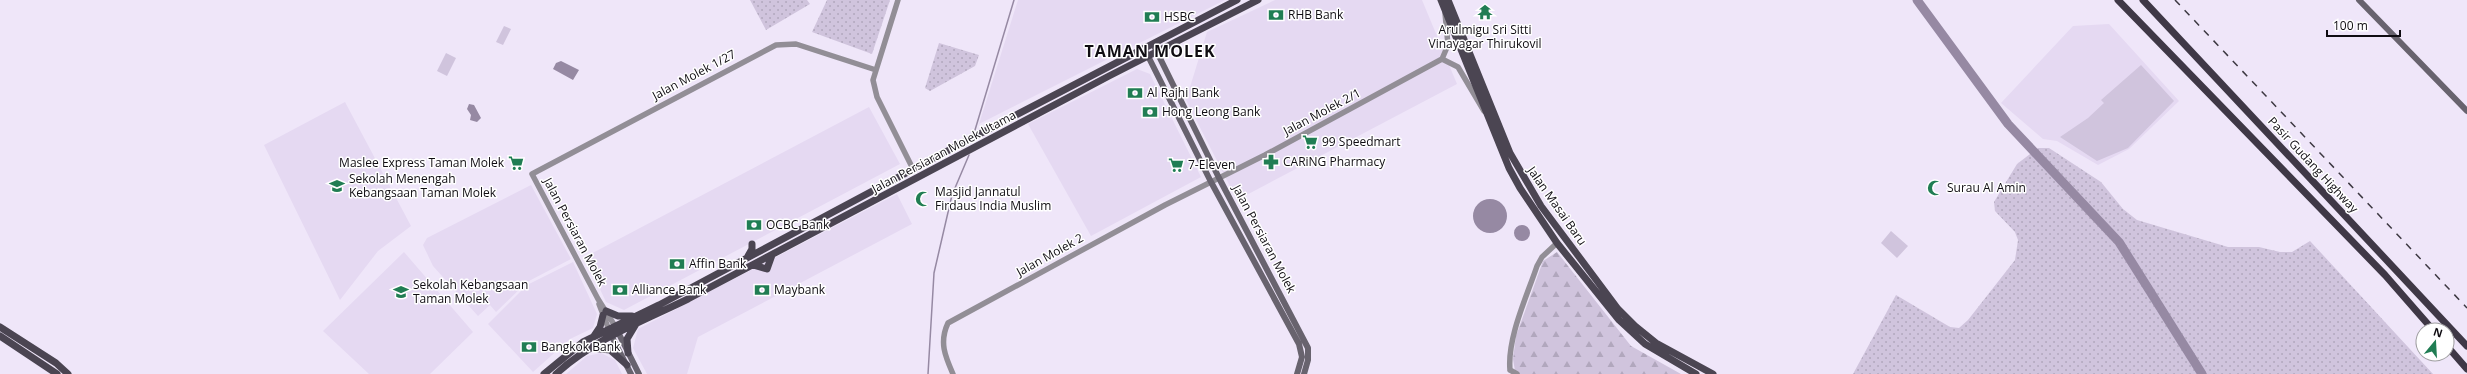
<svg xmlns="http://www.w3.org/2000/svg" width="2467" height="374" font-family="'Open Sans',sans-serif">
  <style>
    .built { fill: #e5d9f2 }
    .green { fill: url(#green-dots) }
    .forest { fill: url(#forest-firs) }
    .pitch { fill: #d0c4dd }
    .water { fill: #9689a3 }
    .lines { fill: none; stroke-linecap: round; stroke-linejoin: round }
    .stream { stroke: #9689a3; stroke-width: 1.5 }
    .river { stroke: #9689a3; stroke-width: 9 }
    .tertiary { stroke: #928e96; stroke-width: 5.5 }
    .secondary { stroke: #68636e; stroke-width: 6 }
    .primary { stroke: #4b4552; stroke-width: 7 }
    .trunk { stroke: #3f3846; stroke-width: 7 }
    .rail { stroke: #3c3841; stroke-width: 1.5; stroke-dasharray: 7 7; stroke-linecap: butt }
    .labels { text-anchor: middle; stroke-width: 3; stroke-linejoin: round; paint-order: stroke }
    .poi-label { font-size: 12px; fill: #0f0c12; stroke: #fff; text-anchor: start }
    .street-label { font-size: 12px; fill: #0f0c12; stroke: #fff }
    .district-label { font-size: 16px; font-weight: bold; letter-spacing: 1px; fill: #0f0c12; stroke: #fff }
  </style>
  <defs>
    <pattern id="green-dots" width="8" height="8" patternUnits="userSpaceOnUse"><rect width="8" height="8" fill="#d0c4dd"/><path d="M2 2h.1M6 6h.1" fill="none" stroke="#b1a7bd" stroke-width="1.8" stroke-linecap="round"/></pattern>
    <pattern id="forest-firs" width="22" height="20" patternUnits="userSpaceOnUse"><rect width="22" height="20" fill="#d0c4dd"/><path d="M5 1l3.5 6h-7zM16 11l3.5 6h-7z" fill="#b1a7bd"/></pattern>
  </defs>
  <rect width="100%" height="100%" fill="#efe6f9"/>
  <path class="built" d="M1018,0H1225L979,124Z
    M1275,0H1422L1457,84L1237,200L1186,100L1207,32Z
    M2109,24L2179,101L2129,149L2098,165L2057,141L2043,139L2001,103L2073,26Z
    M1137,69L1150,74L1201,177L1091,236L1028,124Z
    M345,102L411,226L378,251L340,300L264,145Z
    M869,107L900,164L624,310L606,302L585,257Z
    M531,185L571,259L527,282L496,312L490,305L478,316L433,266L423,245L427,238Z
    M897,194L912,224L698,337L687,374H647L633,348L638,329Z
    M404,252L473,332L430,374H369L323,331Z
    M573,262L597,314L593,328L570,339L533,372L488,324L527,285Z
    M601,353L615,360L622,374H566L587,356Z"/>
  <path class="green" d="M750,0H807L810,4L766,30Z
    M827,0H890L872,54L812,32Z
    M939,43L979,55L975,66L930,91L925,88Z
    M2038,148H2049L2101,182L2123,209L2137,220L2228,247H2259L2280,252H2292L2310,241L2433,374H1853L1896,295L1950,327L1959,328L1968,320L2015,260L2018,240L2015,232L1995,211L1994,202L2017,164Z"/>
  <path class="forest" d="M1557,252L1631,346L1681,374H1519L1515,371L1513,359L1516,336L1543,261Z"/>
  <path class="pitch" d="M504,26L511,29L503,45L496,42Z
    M446,53L456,58L447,76L437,71Z
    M2141,65L2174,101L2128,148L2097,161L2060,137L2088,118L2104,103L2101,100Z
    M1891,231L1908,246L1897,258L1881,243Z"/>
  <path class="water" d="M561,61L579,70L573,80L553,69L556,63Z
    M469,104L474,105L481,118L477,122L470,120L471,115L467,109Z
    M1473 216a17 17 0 1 1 34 0a17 17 0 1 1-34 0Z
    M1514 233a8 8 0 1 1 16 0a8 8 0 1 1-16 0Z"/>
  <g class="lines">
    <path class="stream" d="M975,130L1014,0
      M928,374L934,273L952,195L969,155"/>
    <path class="river" d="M1917,0L2008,124L2119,242L2202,374"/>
    <path class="tertiary" d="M898,0L873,80L877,97L913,169
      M1442,59L1458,67L1484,111
      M599,304L609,330
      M615,326L598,299L532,174L776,45L796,44L876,70
      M1510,370C1507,338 1527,296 1537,266L1542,257L1557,243
      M1510,370L1517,374
      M953,374C945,356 939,342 948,323L1165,205L1265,155L1442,59L1448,45L1445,13"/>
    <path class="secondary" d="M2359,0L2467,111
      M1153,44L1219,178L1308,348V360L1304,374
      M1144,48L1211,182L1299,344L1302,357L1297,374
      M617,330L639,374
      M610,333L631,374"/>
    <path class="primary" d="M1441,0L1509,168L1520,188L1557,243L1619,320L1645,344L1696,374
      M1448,0L1510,153L1541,206L1618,309L1635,326L1656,343L1713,374
      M748,256L752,249V244
      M753,265L767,269L772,255
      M606,311L618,316H632
      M0,327L56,363L68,374
      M0,336L57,374
      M594,336L600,327L603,315
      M592,348L610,350L627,365
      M628,353L627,339L636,324
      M544,374L583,342L659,305L966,141L1237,0
      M556,374C594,339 643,321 688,299L1109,76L1258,0"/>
    <path class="trunk" d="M2118,0L2385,275L2433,330
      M2143,0L2467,346
      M2447,346L2467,369"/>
    <path class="rail" d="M2175,0L2467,308"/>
  </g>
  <defs>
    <g id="temple-bare" transform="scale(1.2)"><path d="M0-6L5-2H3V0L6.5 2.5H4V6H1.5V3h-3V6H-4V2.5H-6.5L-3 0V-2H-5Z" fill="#207d53" stroke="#fff" stroke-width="2.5" paint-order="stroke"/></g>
    <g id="bank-bare" transform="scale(1.2)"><path d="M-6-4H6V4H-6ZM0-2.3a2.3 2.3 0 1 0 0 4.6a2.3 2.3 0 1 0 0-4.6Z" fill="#207d53" stroke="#fff" stroke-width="2.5" paint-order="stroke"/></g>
    <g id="supermarket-bare" transform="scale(1.2)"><path d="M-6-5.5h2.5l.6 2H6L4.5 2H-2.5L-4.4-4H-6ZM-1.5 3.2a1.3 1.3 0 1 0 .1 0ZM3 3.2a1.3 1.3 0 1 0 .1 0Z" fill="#207d53" stroke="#fff" stroke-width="2.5" paint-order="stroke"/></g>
    <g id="pharmacy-bare" transform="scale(1.2)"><path d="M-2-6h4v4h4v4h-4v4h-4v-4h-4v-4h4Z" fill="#207d53" stroke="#fff" stroke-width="2.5" paint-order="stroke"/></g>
    <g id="school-bare" transform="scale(1.2)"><path d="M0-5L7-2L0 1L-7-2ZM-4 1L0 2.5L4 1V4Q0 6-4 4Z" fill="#207d53" stroke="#fff" stroke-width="2.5" paint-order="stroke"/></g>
    <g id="mosque-bare" transform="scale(1.2)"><path d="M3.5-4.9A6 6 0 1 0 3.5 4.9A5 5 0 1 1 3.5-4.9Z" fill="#207d53" stroke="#fff" stroke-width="2.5" paint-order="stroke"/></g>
  </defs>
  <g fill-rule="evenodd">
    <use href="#temple-bare" x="1485" y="12"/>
    <use href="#bank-bare" x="1276" y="15"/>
    <use href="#bank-bare" x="1152" y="17"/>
    <use href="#bank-bare" x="1135" y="93"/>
    <use href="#bank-bare" x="1150" y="112"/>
    <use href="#supermarket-bare" x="1310" y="142"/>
    <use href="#pharmacy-bare" x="1271" y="162"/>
    <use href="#supermarket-bare" x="516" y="163"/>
    <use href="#supermarket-bare" x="1176" y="165"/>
    <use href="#school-bare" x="337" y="186"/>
    <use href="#mosque-bare" x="1935" y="188"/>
    <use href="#mosque-bare" x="923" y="199"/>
    <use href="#bank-bare" x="754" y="225"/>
    <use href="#bank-bare" x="677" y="264"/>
    <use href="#bank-bare" x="620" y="290"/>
    <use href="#bank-bare" x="762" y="290"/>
    <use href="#school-bare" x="401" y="292"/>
    <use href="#bank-bare" x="529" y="347"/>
  </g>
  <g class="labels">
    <g class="poi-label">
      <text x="1288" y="19">RHB Bank</text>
      <text x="1164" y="21">HSBC</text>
      <text x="1485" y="34" text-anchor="middle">Arulmigu Sri Sitti<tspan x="1485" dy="14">Vinayagar Thirukovil</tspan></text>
      <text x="1147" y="97">Al Rajhi Bank</text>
      <text x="1162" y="116">Hong Leong Bank</text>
      <text x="1322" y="146">99 Speedmart</text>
      <text x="1283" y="166">CARiNG Pharmacy</text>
      <text x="504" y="167" text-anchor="end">Maslee Express Taman Molek</text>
      <text x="1188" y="169">7-Eleven</text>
      <text x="349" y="183">Sekolah Menengah<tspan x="349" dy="14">Kebangsaan Taman Molek</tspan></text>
      <text x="1947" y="192">Surau Al Amin</text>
      <text x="935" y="196">Masjid Jannatul<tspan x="935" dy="14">Firdaus India Muslim</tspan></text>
      <text x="766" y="229">OCBC Bank</text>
      <text x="689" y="268">Affin Bank</text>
      <text x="413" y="289">Sekolah Kebangsaan<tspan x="413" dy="14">Taman Molek</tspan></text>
      <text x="632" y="294">Alliance Bank</text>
      <text x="774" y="294">Maybank</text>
      <text x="541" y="351">Bangkok Bank</text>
    </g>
    <g class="street-label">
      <text transform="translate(694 75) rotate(-28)" y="4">Jalan Molek 1/27</text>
      <text transform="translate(1322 112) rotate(-28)" y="4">Jalan Molek 2/1</text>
      <text transform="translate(944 152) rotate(-28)" y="4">Jalan Persiaran Molek Utama</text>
      <text transform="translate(2313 165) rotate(47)" y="4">Pasir Gudang Highway</text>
      <text transform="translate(1557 206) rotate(55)" y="4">Jalan Masai Baru</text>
      <text transform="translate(575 232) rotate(62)" y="4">Jalan Persiaran Molek</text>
      <text transform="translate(1264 239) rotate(62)" y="4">Jalan Persiaran Molek</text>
      <text transform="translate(1050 255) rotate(-29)" y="4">Jalan Molek 2</text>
    </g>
    <g class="district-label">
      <text x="1150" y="57">TAMAN MOLEK</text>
    </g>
  </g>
  <g transform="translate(2435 342) rotate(18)"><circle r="19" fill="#ffffff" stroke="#9f9ea0"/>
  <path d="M0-3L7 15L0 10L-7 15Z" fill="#207d53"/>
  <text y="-6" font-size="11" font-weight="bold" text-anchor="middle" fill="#0f0c12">N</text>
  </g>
  <path d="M2327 30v6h73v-6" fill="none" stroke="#0f0c12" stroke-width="2"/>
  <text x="2333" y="30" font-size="12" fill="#0f0c12" stroke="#ffffff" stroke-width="3" paint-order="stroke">100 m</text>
</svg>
